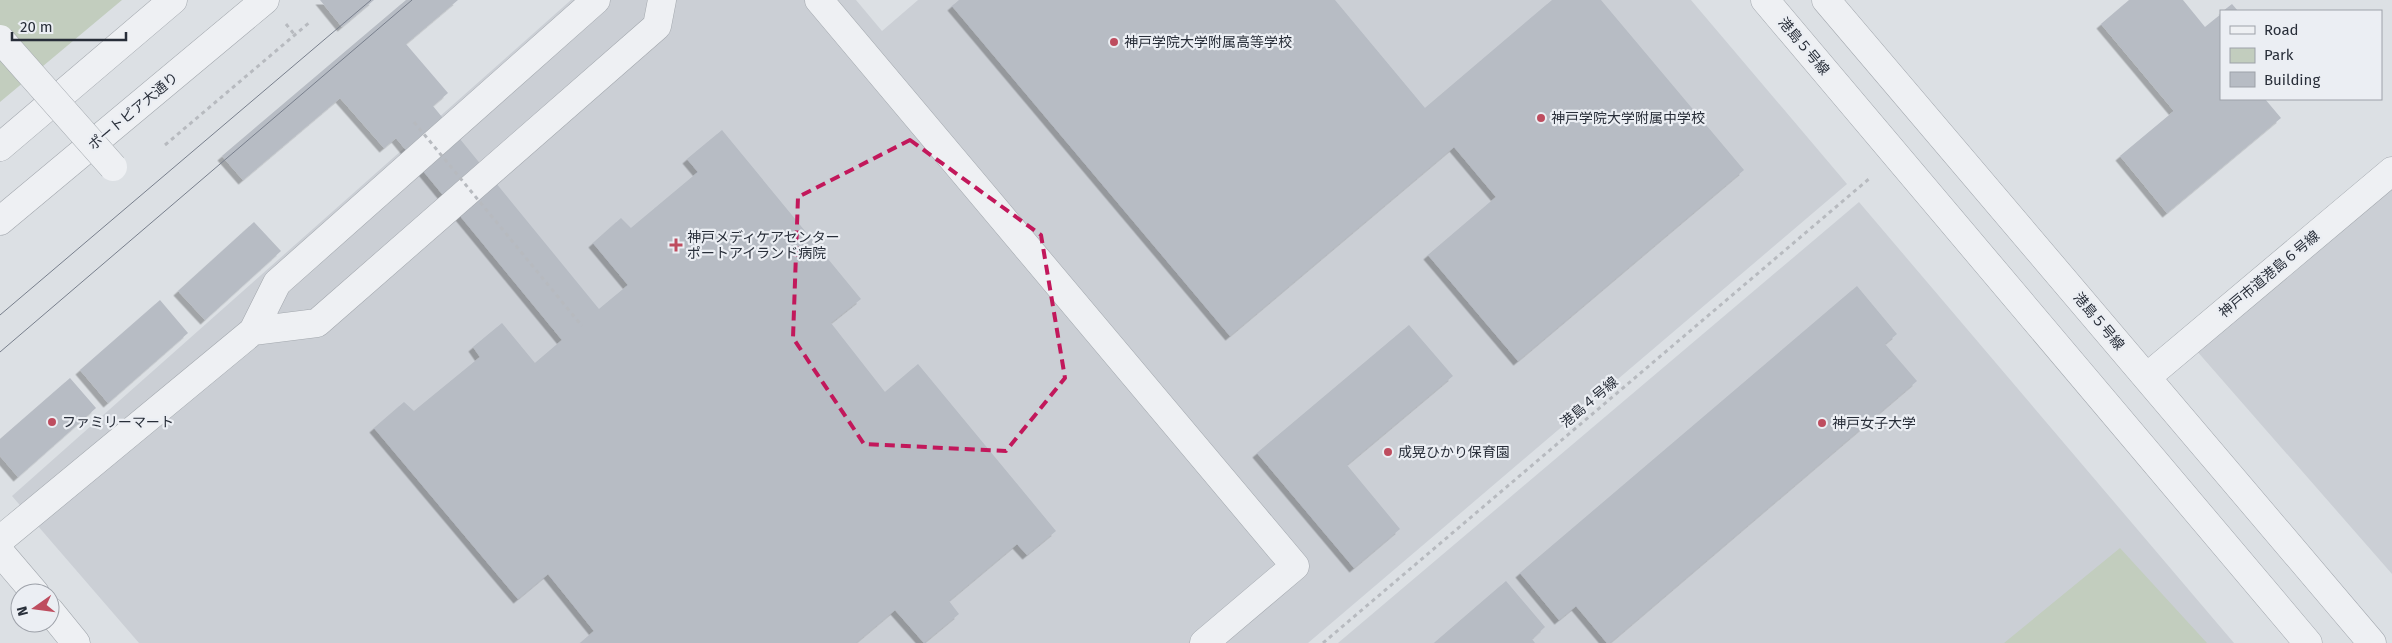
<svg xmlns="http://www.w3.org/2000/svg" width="2392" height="643" font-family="'Fira Sans','Noto Sans JP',sans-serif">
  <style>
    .built { fill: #cbcfd5 }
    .green { fill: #c2cdbe }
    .building { fill: #b7bcc4; filter: url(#shadow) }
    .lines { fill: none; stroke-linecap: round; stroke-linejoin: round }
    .minor-casing { stroke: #a2a7ad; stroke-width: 29 }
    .path { stroke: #b7babf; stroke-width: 3; stroke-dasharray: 4 4; stroke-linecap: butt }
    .minor { stroke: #eef0f3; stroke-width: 28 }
    .tram { stroke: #787f8c; stroke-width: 1 }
    .minor-bridge-casing { stroke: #a2a7ad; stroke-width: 29; stroke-linecap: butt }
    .path-bridge { stroke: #b7babf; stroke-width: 3; stroke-dasharray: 4 4; stroke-linecap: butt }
    .minor-bridge { stroke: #eef0f3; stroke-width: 28 }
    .marked { fill: none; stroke: #c2185b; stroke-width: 4; stroke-dasharray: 10 6; stroke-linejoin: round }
    .poi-dot { fill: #be4d5f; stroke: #ebeef3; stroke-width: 2 }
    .labels { text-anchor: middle; stroke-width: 4.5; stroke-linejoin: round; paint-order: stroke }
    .poi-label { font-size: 14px; fill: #282e39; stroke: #ebeef3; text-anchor: start }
    .street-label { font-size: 14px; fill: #282e39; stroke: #ebeef3 }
  </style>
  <defs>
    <filter id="shadow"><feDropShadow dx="-4.5" dy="4.5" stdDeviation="0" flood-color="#0004"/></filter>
  </defs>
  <rect width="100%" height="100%" fill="#dce0e4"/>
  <path class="built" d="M571,0H856L882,31L918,0H1691L1847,184L1308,643H139L12,496Z
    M2392,185V574L2196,350Z
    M1859,202L2234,643H1338Z"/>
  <path class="green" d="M0,0H122L0,102Z
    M2120,548L2207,643H2004Z"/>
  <path class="building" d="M320,0H374L342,27Z
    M406,0H458L406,44L448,93L433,106L599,309L628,285L593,243L621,218L631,228L698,172L687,159L722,130L861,299L831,323L885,392L918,364L1056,531L1027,555L1017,544L949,601L959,614L924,643L895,610L856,643H580L594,631L548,574L518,599L374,428L404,402L414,411L480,357L473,347L502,323L535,363L562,340L396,138L384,148L340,98L243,180L222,156Z
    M959,0H1335L1425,108L1552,0H1601L1744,170L1518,361L1428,255L1496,197L1454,147L1230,336L952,6Z
    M2129,0H2183L2205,27L2221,14V99H2265L2281,118L2167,213L2120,156L2174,111L2101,24Z
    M2232,4L2238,11H2223Z
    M254,222L281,251L205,320L178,291Z
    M1857,286L1897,334L1885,344L1917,381L1610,643H1607L1576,606L1559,620L1520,573Z
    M160,300L188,333L108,403L80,370Z
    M1409,325L1453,376L1347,465L1400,529L1354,568L1257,453Z
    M70,378L96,408L18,477L0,456V439Z
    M1506,581L1545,627L1532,639L1535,643H1434Z"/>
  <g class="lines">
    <g class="minor-casing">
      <path id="minor" d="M819,0L1295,566L1204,643
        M1765,0L2308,643
        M1826,0L2372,643
        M0,147L173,0
        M0,221L265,0
        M253,331L317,323L657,26L662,0
        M2147,377L2392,171
        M0,540L253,331L277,283L596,0
        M0,552L35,593
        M50,611L76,643"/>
    </g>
    <path class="path" d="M286,24L294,34
      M165,145L310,22
      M1323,643L1870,178"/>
    <use href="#minor" class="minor"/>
    <path class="tram" d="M0,315L371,0
      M0,352L412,0"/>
    <g class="minor-bridge-casing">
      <path id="minor-bridge" d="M0,39L113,167"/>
    </g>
    <path class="path-bridge" d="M414,122L582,326"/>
    <use href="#minor-bridge" class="minor-bridge"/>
  </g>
  <path class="marked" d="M910,140L1041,235L1065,378L1006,451L864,444L793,338L798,197Z"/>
  <g class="poi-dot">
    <circle cx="1114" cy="42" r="5"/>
    <circle cx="1541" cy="118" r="5"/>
    <path d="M673.5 237.5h5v5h5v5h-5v5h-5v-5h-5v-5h5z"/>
    <circle cx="52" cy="422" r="5"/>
    <circle cx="1822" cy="423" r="5"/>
    <circle cx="1388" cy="452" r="5"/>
  </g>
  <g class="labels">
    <g class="poi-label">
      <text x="1124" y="47">神戸学院大学附属高等学校</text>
      <text x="1551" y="123">神戸学院大学附属中学校</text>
      <text x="687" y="242">神戸メディケアセンター<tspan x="687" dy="16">ポートアイランド病院</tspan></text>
      <text x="62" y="427">ファミリーマート</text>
      <text x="1832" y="428">神戸女子大学</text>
      <text x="1398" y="457">成晃ひかり保育園</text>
    </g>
    <g class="street-label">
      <text transform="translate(1804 46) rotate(50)" y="5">港島５号線</text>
      <text transform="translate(133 111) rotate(-40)" y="5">ポートピア大通り</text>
      <text transform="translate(2269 274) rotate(-40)" y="5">神戸市道港島６号線</text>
      <text transform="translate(2099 321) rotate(50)" y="5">港島５号線</text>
      <text transform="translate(1589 402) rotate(-40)" y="5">港島４号線</text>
    </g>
  </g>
  <rect x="2220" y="10" width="162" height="90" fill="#ebeef3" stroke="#9da1a9"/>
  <rect x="2230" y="26" width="25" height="8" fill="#eef0f3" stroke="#9da1a9"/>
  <text x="2264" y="35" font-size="15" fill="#282e39">Road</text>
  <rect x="2230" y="48" width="25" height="15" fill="#c2cdbe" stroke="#9da1a9"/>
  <text x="2264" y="60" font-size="15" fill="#282e39">Park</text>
  <rect x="2230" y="72" width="25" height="15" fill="#b7bcc4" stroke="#9da1a9"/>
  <text x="2264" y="85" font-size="15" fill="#282e39">Building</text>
  <g transform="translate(35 608) rotate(256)"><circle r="24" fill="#ebeef3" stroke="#9da1a9"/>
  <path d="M0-4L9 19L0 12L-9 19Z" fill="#be4d5f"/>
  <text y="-8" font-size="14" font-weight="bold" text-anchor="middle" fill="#282e39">N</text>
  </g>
  <path d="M12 32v8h114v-8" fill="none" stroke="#282e39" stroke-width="2.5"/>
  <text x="20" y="32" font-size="15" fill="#282e39" stroke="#ebeef3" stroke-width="4" paint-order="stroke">20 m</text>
</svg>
